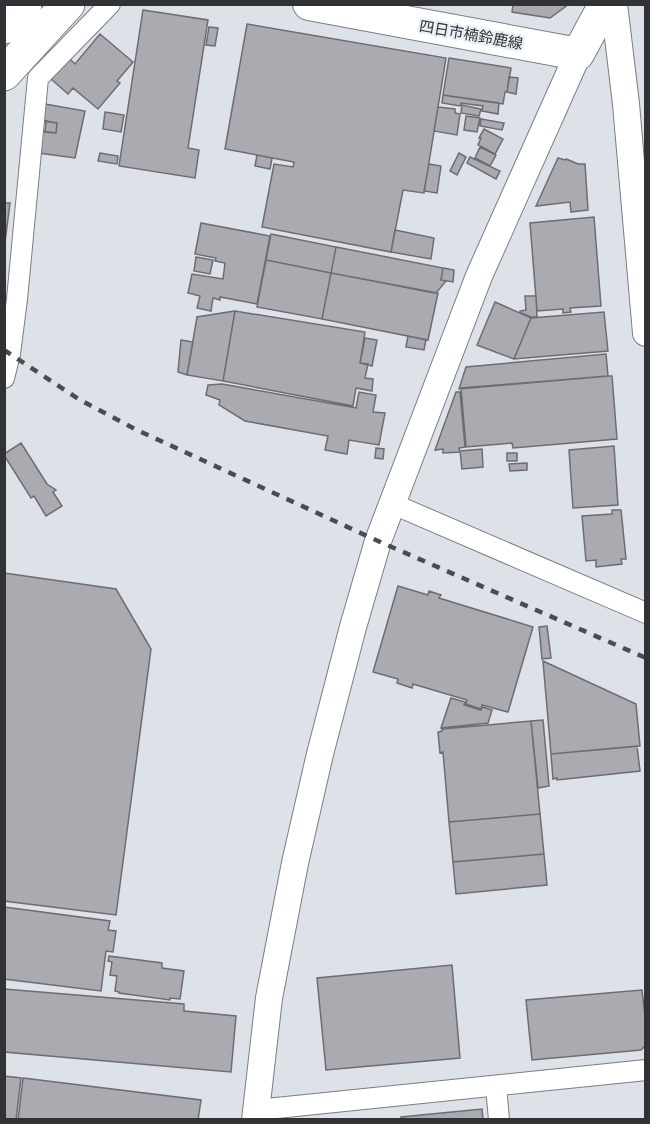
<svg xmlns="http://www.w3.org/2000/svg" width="650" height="1124" font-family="'PT Sans Narrow','Noto Sans JP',sans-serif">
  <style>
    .building { fill: #acaab1; stroke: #6e6c73; stroke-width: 1.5 }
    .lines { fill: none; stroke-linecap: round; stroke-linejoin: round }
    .minor-casing { stroke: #7a7d84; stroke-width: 22 }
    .tertiary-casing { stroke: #7a7d84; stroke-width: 28 }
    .primary-casing { stroke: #7a7d84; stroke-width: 34 }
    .trunk-casing { stroke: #7a7d84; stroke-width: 35 }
    .minor { stroke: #fff; stroke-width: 20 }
    .tertiary { stroke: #fff; stroke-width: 26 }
    .primary { stroke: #fff; stroke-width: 32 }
    .trunk { stroke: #fff; stroke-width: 33 }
    .rail { stroke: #4a4c50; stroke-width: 4.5; stroke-dasharray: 8 8; stroke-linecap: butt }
    .labels { text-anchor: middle; stroke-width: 4.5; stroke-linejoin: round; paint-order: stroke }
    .street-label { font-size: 15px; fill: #303235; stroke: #eaeef5 }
  </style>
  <rect width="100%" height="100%" fill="#dde1e8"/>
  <path class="building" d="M513,4H569L550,18L512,12Z
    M143,10L208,20L188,148L199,150L195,178L119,166Z
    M247,24L446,58L424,193L403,190L391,252L262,227L274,164L293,167L294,162L225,149Z
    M209,27L218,28L215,46L206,45Z
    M100,34L133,62L117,81L120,83L98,109L73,88L68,94L51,79L69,58L75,64Z
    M449,58L511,68L507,92H505L503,104L443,95Z
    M509,77L518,78L516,94L507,92Z
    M443,95L499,103L498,114L482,111L483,106L461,103L460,106L442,103Z
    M45,104L85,111L75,158L39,153L42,131L56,133L57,123L43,121Z
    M462,105L481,109L479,116L461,113Z
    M438,107L455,109V113L460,114L457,135L434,131Z
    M105,112L124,115L121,132L103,129Z
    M466,116L480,118L477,132L464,130Z
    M481,119L504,123L502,130L480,126Z
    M46,121L57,123L56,133L45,132Z
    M484,129L503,139L495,154L478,145L481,138H479Z
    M480,147L496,155L490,166L475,158Z
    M100,153L118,156L117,164L98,161Z
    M459,153L466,157L457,175L450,171Z
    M257,155L272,158L270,169L255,166Z
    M470,157L500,171L496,179L467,163Z
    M558,158L565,160L566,159L578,164H585L588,210L571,212L570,202L536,206Z
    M429,164L441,166L437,193L424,191Z
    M4,203H10L4,250Z
    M594,217L601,306L570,308L571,312L563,313V309L537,311L530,223Z
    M201,223L270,236L257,304L220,297V300L213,298L211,311L197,308L200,296L188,293L192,274L223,279L225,263L215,261L216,258L195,254Z
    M395,230L434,238L431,259L391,252Z
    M271,234L336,247L331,273L266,260Z
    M336,247L443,268L441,280L446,281L436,293H434L331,273Z
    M196,257L213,260L210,274L194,271Z
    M266,260L331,273L322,319L257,307Z
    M443,268L454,270L453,282L441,280Z
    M331,273L438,293L428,340L322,319Z
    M525,296H536L537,317H531L521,313L520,311L526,310Z
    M495,302L531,318L514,359L477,345Z
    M235,311L365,332L360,363L368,364L365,378L373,379L372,391L356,388L353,406L223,381Z
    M235,311L223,381L187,375L197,317Z
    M604,312L608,351L514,359L531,318Z
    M408,336L426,340L424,350L406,347Z
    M365,338L377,340L372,366L360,363Z
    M181,340L193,342L187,375L178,372Z
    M606,354L608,376L459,389L466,367Z
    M608,376H612L617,439L513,448L512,443L466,447L461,388Z
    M222,384L356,408L359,392L376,395L373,412L385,413L379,445L349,440L347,454L325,450L328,436L245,421L219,405L220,400L206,395L208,385Z
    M456,392H460L465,447L459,448L460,452L443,453V449L435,450Z
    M21,443L47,484L56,490L53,492L62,506L46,516L34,496L31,498L4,455V454Z
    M614,446L618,505L573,508L569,450Z
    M376,448L384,449L383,459L375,458Z
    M482,449L483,467L462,469L460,451Z
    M507,453H517V461H507Z
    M527,463V470L510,471L509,464Z
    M612,510H621L626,559H621L622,564L596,567V560L586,561L582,516L612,514Z
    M4,573L116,589L151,649L116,915L4,901Z
    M398,586L428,595L429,591L441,595L439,598L533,627L508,712L482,705L481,709L466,704L467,700L413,684L412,688L397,683L398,679L373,672Z
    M547,626L551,658L542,659L539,627Z
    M543,661L636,704L640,746L551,754Z
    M451,698L465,702L464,705L481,710L482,707L492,710L488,723L441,728Z
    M543,720L549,786L538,788L531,721Z
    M531,721L540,814L449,822L443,752L440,753L438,732L442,731V729Z
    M637,746L640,771L557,780V778L553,779L551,754Z
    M540,814L544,854L453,862L449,822Z
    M544,854L547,885L456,894L453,862Z
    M4,907L110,921L108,930L116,931L113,952L106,951L101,991L4,979Z
    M109,956L162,963V968L184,971L180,999L170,998V1000L119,993V992L115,991L117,976L110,975L112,962L108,961Z
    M452,965L460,1058L326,1070L317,978Z
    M4,989L184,1004V1011L236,1016L231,1072L4,1052Z
    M642,990L646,1025V1045L641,1050L532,1060L526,1000Z
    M4,1076L21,1078L16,1120H4Z
    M23,1078L201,1100L198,1120H18Z
    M482,1109L483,1120H401V1117Z"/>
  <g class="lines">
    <g class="minor-casing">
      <path id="minor" d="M4,378L10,354L17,299L38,78L110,4
        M393,504L646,613
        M496,1086L499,1120
        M257,1110L646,1070"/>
    </g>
    <g class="tertiary-casing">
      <path id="tertiary" d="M614,4L626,104L646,333
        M255,1120L269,998L295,863L320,754L353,627L378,541L479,276L578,54"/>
    </g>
    <g class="primary-casing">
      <path id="primary" d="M309,4L578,54L605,4"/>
    </g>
    <g class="trunk-casing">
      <path id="trunk" d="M4,27L25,4
        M4,74L68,4"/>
    </g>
    <use href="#minor" class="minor"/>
    <use href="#tertiary" class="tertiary"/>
    <use href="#primary" class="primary"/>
    <use href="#trunk" class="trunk"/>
    <path class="rail" d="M4,350L80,400L137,430L378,541L646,658"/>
  </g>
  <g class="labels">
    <g class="street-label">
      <text transform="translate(471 35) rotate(10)" y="5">四日市楠鈴鹿線</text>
    </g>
  </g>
  <rect width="650" height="1124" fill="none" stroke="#303235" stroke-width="12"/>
</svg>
